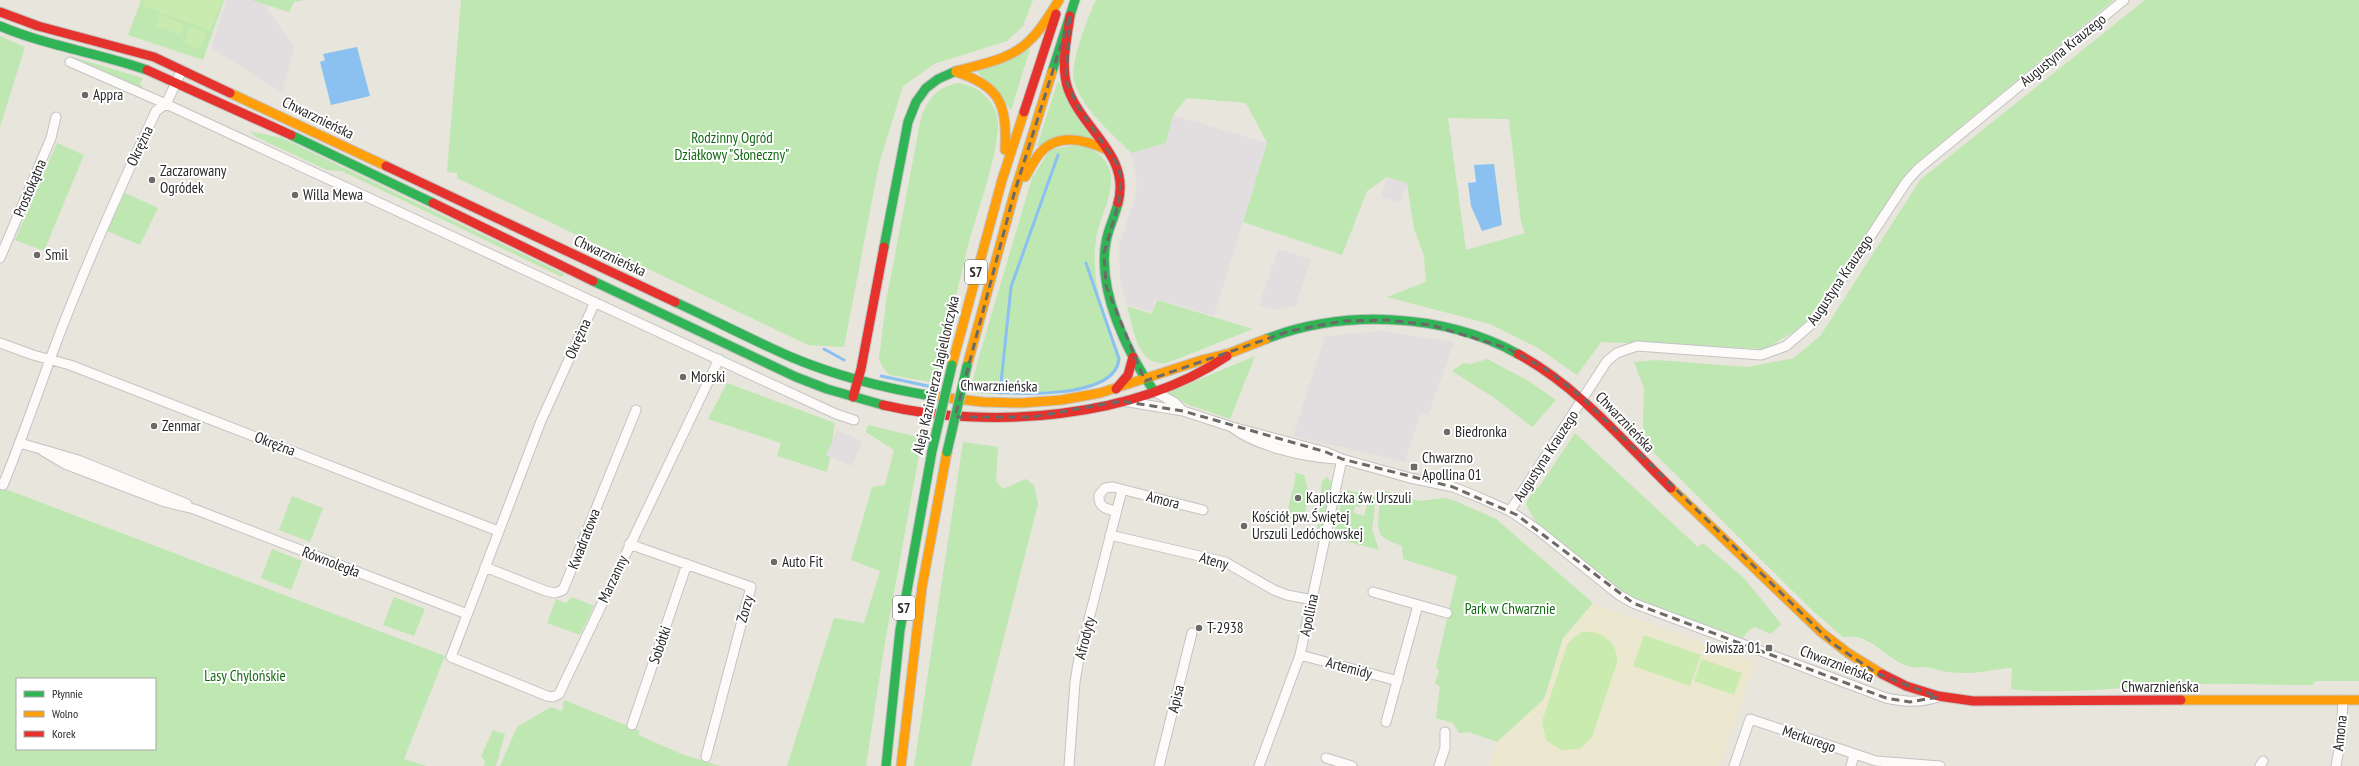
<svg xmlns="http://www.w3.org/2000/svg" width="2359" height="766" font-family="'PT Sans Narrow',sans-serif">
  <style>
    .industrial { fill: #e2dee0 }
    .education { fill: #ece8cf }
    .green { fill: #bee7b2; fill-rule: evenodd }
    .pitch { fill: #c9ebaf }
    .water { fill: #8ac1f0 }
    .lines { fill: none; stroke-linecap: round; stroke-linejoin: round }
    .stream { stroke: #8ac1f0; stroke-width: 3 }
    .street-casing { stroke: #c4c3c3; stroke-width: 11 }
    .fast-casing { stroke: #c4c3c3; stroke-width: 11 }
    .slow-casing { stroke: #c4c3c3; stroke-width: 11 }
    .jam-casing { stroke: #c4c3c3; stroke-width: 11 }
    .street { stroke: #fcfbfa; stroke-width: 9 }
    .fast { stroke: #30b455; stroke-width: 9 }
    .slow { stroke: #ff9f0a; stroke-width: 9 }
    .jam { stroke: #e5322d; stroke-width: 9 }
    .fast-bridge-casing { stroke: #c4c2bf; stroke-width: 11; stroke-linecap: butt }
    .fast-bridge { stroke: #30b455; stroke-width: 9 }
    .marked { fill: none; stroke: #6b6a67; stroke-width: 3; stroke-dasharray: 8 5; stroke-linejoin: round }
    .poi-dot { fill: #6b6a67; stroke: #fff; stroke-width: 1.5 }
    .labels { text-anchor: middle; stroke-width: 4; stroke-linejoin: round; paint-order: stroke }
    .shield { fill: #fff; stroke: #686868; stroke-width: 1 }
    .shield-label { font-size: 14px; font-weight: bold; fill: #282828 }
    .street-label { font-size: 15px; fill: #282828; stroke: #fff }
    .poi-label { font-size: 15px; fill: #282828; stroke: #fff; text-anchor: start }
    .park-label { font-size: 15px; fill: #146914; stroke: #fff }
  </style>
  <rect width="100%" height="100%" fill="#e8e5dc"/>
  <path class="industrial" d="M227,0H251L264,5L295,47L285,80L283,93L211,48Z
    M1173,115L1267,143L1214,316L1156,299L1152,312L1127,305L1120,281L1119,245L1134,200L1137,184L1131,153L1166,143Z
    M1387,177L1407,183L1401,203L1381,197Z
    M1278,249L1311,259L1296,305L1279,310L1259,305Z
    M1382,331L1454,342L1429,413L1420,415L1407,454L1406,462L1293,436L1325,336Z
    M837,430L862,441L852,466L826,455Z"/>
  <path class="education" d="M1593,603L1755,662L1720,766H1489L1497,742L1544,699L1563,638Z"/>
  <path class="green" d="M141,0H224L203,60L128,35Z
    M251,0H305L294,2L289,12Z
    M461,0H1033L1023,26L1007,41L934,64L903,86L879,164L844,347L808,345L457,178V173L447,172Z
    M1096,0H2114L1912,167L1804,326L1765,349L1601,342L1577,375L1538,348L1490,324L1387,297L1426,282L1424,256L1414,229L1407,183L1387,177L1367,191L1342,255L1243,222L1267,143L1246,103L1187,98L1173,115L1166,143L1131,153C1111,132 1084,111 1074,82C1069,65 1088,17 1096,0ZM1448,118L1509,119L1521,222L1525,233L1466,250Z
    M2145,0H2359V681H2316L2312,685C2272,685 2232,683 2191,684C2131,685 2071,696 2011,689L2012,668C2002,668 1996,670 1987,671C1976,673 1962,674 1950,672C1942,672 1934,668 1926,667C1921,667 1916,668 1911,667C1885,660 1872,632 1843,637L1814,612L1650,449L1643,426L1644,388L1634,362L1656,360L1748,367L1794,358L1821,335L1920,180Z
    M0,36L25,47L0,127Z
    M1030,49L1011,110L975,69Z
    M73,57L143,78L140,83L143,89Z
    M1058,81L1094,139L1037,146Z
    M957,83C978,85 997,101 998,124C998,155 978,210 969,242C957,288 948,336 936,383L890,375L883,368L879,359L886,302L921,118C928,99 936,88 957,83Z
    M249,131L282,138L564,274L562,277L342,171L327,170L258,138Z
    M57,143L84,155L44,251L15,240Z
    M1081,144C1088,148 1097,151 1102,157C1120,177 1107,201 1100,223C1095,237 1094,253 1095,268C1096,299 1111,329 1121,358C1116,367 1111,376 1102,381C1073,396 1003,395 970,393L978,360L1032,178L1050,150Z
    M125,193L158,208L140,245L107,231Z
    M1157,300L1253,329L1167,363C1136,367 1134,328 1127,306L1152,314Z
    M1255,356L1230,419L1189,405L1167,393Z
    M1487,359L1527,380L1556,400L1532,427L1496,399L1452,371L1463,363L1471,364Z
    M727,383L835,423L832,442L826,455L830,457L827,472L777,456L781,443L708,419Z
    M868,425L922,438L884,648L866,766H787L834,618L864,623L880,571L851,560L872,487L885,485L894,450L866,432Z
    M1575,433L1698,547L1703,543L1745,579L1781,624L1771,634L1755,627L1748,631L1743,638L1635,600L1616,589L1535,521L1526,504L1532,491L1539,487Z
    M963,442L998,447L996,481L1003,489L1026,479L1034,485L1038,504L971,766H914Z
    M1294,472L1304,475C1309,488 1311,515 1296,521L1290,519L1287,513L1296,476Z
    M1327,477L1332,482L1321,539L1316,541L1322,481Z
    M0,487L445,656L404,759L426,766H0ZM17,679H155V749H17Z
    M1344,490L1363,493L1361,507L1355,506L1354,513L1364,516L1370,494L1371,493L1376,497L1372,529L1379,550L1333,538Z
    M1382,490L1419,501L1446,498L1453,500L1496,519L1593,603L1563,638L1544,699L1497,742L1469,732L1459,733L1453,723L1436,718L1440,687L1435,683L1439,671L1436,667L1457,576L1403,559L1402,546C1396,543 1387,541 1382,536C1374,529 1381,501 1382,490Z
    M292,496L323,508L310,542L279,530Z
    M272,549L302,561L291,590L261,578Z
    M394,597L425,609L414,636L383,625Z
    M572,597L594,606L580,635L547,623L556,599L566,603Z
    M564,700L640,731L638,735L684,755L720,766H500L517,727L551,707L562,711Z
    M493,730L505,734L496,766H484L485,761L481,756Z"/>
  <path class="pitch" d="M145,0H222L210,31L143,6Z
    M160,15L184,24L180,35L156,26Z
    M190,26L207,33L200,49L184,43Z
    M1583,632C1602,630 1619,643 1617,663L1592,737L1580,749L1561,750L1546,740L1542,722L1567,645L1574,637Z
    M1644,635L1701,655L1690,686L1633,666Z
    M1702,659L1742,673L1734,695L1694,681Z"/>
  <path class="water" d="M357,47L370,96L331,105L320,62L325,60L323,54Z
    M1494,164L1502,225L1482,231L1471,206L1468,183L1476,182L1474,165Z"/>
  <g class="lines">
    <path class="stream" d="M824,349L844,360
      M881,376L937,388
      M981,391C1011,394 1115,401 1119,359L1086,263
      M1000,393L1011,287L1058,155"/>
    <g class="street-casing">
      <path id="street" d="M70,62L166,104L836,414L854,420
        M0,258L51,138L56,117
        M595,302L541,421L451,657L547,696L553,697L559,694L719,359
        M0,343L33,355L70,365L498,531
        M1154,391L1175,403L1183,411
        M1123,401L1183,411L1232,427L1326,452L1342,459L1410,478L1453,487L1478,497L1510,511L1538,530L1619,595L1633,603L1886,698C1905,702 1920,703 1938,697
        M1233,428C1258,447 1305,457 1336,459
        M20,443L78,460L187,504
        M43,451L65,464L165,502L194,509L467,614
        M0,484L3,485C22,439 38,392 55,346C85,266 120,188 156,111L166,104L182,70
        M1116,511C1106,509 1098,507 1099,495L1105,488L1113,487L1203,510
        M1510,511L1607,361L1617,353L1637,346L1761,355L1786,346L1814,322L1907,181L1918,169L2124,0
        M1110,535L1225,562L1274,590L1287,595L1313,600
        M629,544L751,587L706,757
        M485,567L546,591L555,593L563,590L636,410
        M1373,592L1447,613
        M1300,655L1398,681
        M1386,722L1418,605
        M632,725L687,564
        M1326,758L1352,766
        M1069,766L1075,682L1079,658L1122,490
        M1159,766L1192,633
        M1259,766L1300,655L1342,459
        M1439,766L1445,748V732
        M1734,766L1750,719L1876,761L1940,766
        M1851,766L1854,755
        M2260,766L2263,761
        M2336,766L2341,738L2343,700"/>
    </g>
    <g class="fast-casing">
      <path id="fast" d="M0,26C47,46 99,53 147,70
        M1052,72L1075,0
        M291,135L433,203
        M1118,203C1115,216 1108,229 1106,242C1097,290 1127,353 1154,391
        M884,247L908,122L916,102L926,88L938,79L956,71
        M593,281L796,377L827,389L883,405
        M675,302C714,320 752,340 791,357C836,376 884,388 932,396
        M1266,339C1344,309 1444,313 1518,354
        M886,766L900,630L932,451"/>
    </g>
    <g class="slow-casing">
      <path id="slow" d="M956,71C981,64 1011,60 1030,40C1042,29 1050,14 1059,0
        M956,72C1001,86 1007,105 1005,150
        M230,93L386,166
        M1025,177C1030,169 1034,160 1040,153C1058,132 1086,140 1107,150
        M952,365L1002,180L1024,112
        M967,366L1014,194L1052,72
        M932,396L983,402L1022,403L1061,400L1100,393L1202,360L1230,353L1266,339
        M1671,488L1821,632L1848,653L1882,674
        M2181,700H2359
        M901,766L922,587L947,452"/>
    </g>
    <g class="jam-casing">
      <path id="jam" d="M0,12L38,26L154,57L230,93
        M1070,16C1067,39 1060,66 1068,89C1083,131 1131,155 1118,203
        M147,70L291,135
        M1024,112L1056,14
        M386,166L675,302
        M433,203L593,281
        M1518,354C1579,387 1623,441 1671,488
        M1116,389L1128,375L1133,357
        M853,397L861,369L884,247
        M883,405C990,430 1134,419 1227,356
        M1882,674L1906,686L1938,696L1973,701L2181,700"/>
    </g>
    <use href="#street" class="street"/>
    <use href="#fast" class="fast"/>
    <use href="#slow" class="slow"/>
    <use href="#jam" class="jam"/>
    <g class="fast-bridge-casing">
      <path id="fast-bridge" d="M932,451L952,365
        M947,452L967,366"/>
    </g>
    <use href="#fast-bridge" class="fast-bridge"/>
  </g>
  <path class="marked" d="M1070,16L1066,80L1077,105L1118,165L1121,178L1119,202L1104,253L1106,286L1145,381L1290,331L1343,321L1387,320L1431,325L1507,348L1547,370L1583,398L1832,643L1878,674L1938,697L1910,702L1886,698L1633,603L1517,515L1453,487L1342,459L1326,452L1183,411L1121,401L1033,417H955L1014,194Z"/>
  <g class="poi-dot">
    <circle cx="85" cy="95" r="4"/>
    <circle cx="152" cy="180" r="4"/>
    <circle cx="295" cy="195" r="4"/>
    <circle cx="37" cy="255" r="4"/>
    <circle cx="683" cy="377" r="4"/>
    <circle cx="154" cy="426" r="4"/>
    <circle cx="1447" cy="432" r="4"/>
    <rect x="1410" y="463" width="8" height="8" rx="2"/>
    <circle cx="1298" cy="498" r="4"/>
    <circle cx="1244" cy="526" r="4"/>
    <circle cx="774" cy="562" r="4"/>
    <circle cx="1199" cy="628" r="4"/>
    <rect x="1765" y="644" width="8" height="8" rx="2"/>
  </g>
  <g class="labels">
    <g class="shield">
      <rect x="965" y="260" width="22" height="24" rx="3"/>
      <rect x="893" y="596" width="22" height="24" rx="3"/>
    </g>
    <g class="shield-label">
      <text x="976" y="277">S7</text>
      <text x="904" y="613">S7</text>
    </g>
    <g class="street-label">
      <text transform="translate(2063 50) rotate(-39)" y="5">Augustyna Krauzego</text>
      <text transform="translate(318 118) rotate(26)" y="5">Chwarznieńska</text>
      <text transform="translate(140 146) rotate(-65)" y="5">Okrężna</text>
      <text transform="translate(30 188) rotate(-67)" y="5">Prostokątna</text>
      <text transform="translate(610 256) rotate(25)" y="5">Chwarznieńska</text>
      <text transform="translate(1840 280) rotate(-56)" y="5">Augustyna Krauzego</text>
      <text transform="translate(578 339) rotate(-66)" y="5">Okrężna</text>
      <text transform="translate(936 375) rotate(-77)" y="5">Aleja Kazimierza Jagiellończyka</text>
      <text transform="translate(999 386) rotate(1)" y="5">Chwarznieńska</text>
      <text transform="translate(1625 422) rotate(46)" y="5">Chwarznieńska</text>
      <text transform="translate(275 444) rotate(21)" y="5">Okrężna</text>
      <text transform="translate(1546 456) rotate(-57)" y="5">Augustyna Krauzego</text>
      <text transform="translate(1163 500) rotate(14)" y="5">Amora</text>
      <text transform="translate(584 539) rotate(-69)" y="5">Kwadratowa</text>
      <text transform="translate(1214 561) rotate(16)" y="5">Ateny</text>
      <text transform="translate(331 562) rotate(21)" y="5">Równoległa</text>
      <text transform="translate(613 579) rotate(-65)" y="5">Marzanny</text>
      <text transform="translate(745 609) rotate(-74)" y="5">Zorzy</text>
      <text transform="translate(1309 615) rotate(-78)" y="5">Apollina</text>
      <text transform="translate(1085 638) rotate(-76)" y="5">Afrodyty</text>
      <text transform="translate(660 645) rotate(-71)" y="5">Sobótki</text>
      <text transform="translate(1837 664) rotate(21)" y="5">Chwarznieńska</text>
      <text transform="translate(1349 668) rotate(15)" y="5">Artemidy</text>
      <text x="2160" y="692">Chwarznieńska</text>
      <text transform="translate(1176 699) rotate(-77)" y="5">Apisa</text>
      <text transform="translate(2340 733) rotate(-84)" y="5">Amona</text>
      <text transform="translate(1809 739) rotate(19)" y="5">Merkurego</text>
    </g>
    <g class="poi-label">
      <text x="93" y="100">Appra</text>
      <text x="160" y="176">Zaczarowany<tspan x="160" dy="17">Ogródek</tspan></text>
      <text x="303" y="200">Willa Mewa</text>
      <text x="45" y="260">Smil</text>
      <text x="691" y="382">Morski</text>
      <text x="162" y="431">Zenmar</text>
      <text x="1455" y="437">Biedronka</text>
      <text x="1422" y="463">Chwarzno<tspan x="1422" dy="17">Apollina 01</tspan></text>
      <text x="1306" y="503">Kapliczka św. Urszuli</text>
      <text x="1252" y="522">Kościół pw. Świętej<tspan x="1252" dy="17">Urszuli Ledóchowskej</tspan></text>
      <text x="782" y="567">Auto Fit</text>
      <text x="1207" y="633">T-2938</text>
      <text x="1761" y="653" text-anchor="end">Jowisza 01</text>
    </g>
    <g class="park-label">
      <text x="732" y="143">Rodzinny Ogród<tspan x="732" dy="17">Działkowy "Słoneczny"</tspan></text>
      <text x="1510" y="614">Park w Chwarznie</text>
      <text x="245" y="681">Lasy Chylońskie</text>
    </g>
  </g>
  <rect x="16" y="678" width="140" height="72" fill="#ffffff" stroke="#a9a9a9"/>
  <rect x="24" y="691" width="20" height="6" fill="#30b455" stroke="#a9a9a9"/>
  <text x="52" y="698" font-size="12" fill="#282828">Płynnie</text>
  <rect x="24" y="711" width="20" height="6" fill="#ff9f0a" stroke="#a9a9a9"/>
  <text x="52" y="718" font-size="12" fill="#282828">Wolno</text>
  <rect x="24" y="731" width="20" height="6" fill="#e5322d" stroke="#a9a9a9"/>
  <text x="52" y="738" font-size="12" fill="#282828">Korek</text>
</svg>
